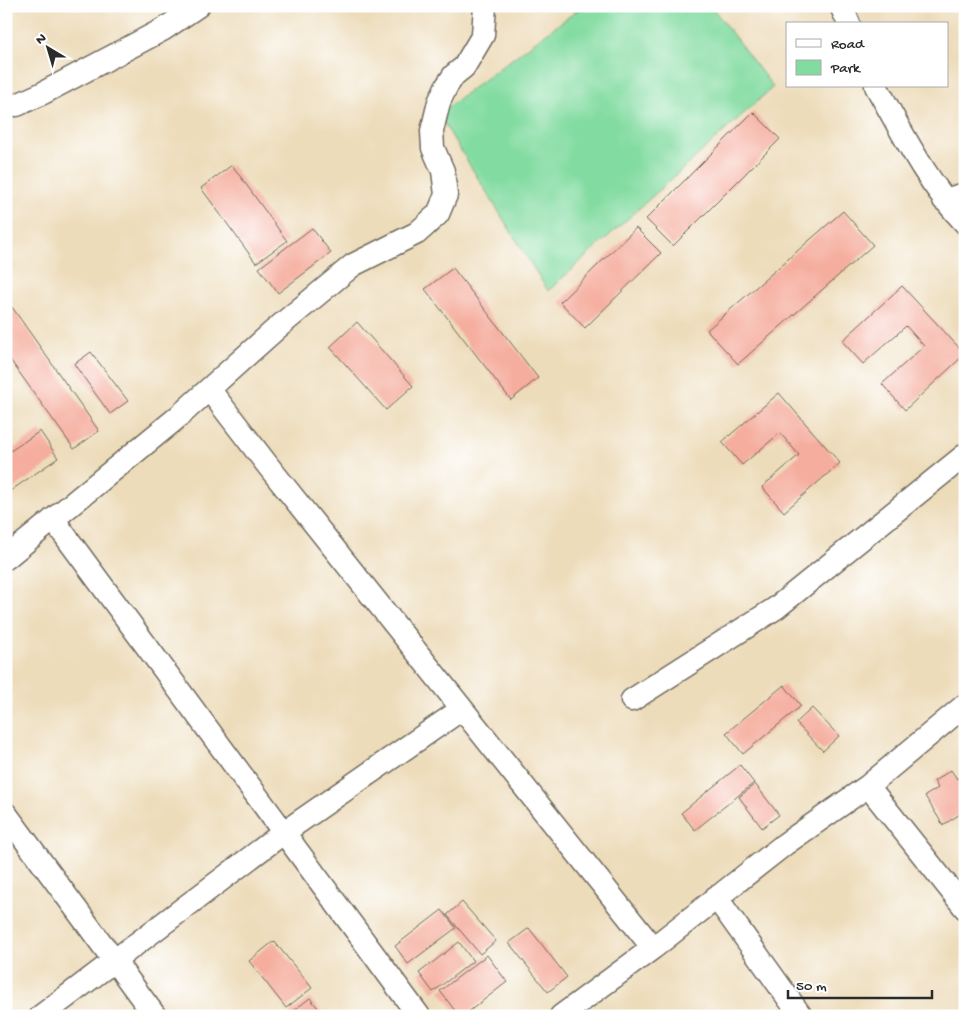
<svg xmlns="http://www.w3.org/2000/svg" width="971" height="1022" font-family="'Gochi Hand',sans-serif">
  <style>
    .green { fill: #82dba0; stroke: #568366 }
    .building { fill: #f5ad9e }
    .lines { fill: none; stroke-linecap: round; stroke-linejoin: round }
    .minor-casing { stroke: #6f695d; stroke-width: 25 }
    .minor { stroke: #fff; stroke-width: 22 }
  </style>
  <rect width="100%" height="100%" fill="#fff"/>
  <filter id="ink" filterUnits="userSpaceOnUse"><feTurbulence type="fractalNoise" baseFrequency=".02" numOctaves="2"/><feDisplacementMap in="SourceGraphic" scale="10" xChannelSelector="R" yChannelSelector="G"/><feConvolveMatrix kernelMatrix="1 2 1 2 8 2 1 2 1" color-interpolation-filters="sRGB"/></filter>
  <filter id="wash" filterUnits="userSpaceOnUse"><feTurbulence type="fractalNoise" baseFrequency=".0096" numOctaves="4" result="noise"/><feDisplacementMap in="SourceGraphic" scale="20" xChannelSelector="R" yChannelSelector="G"/><feGaussianBlur stdDeviation="1.12" result="paint"/><feColorMatrix in="noise" values="0 0 0 0 0 0 0 0 0 0 0 0 0 0 0 0 0 1.4 0 .05"/><feComposite in="paint" operator="in"/></filter>
  <g filter="url(#wash)">
    <rect width="100%" height="100%" fill="#eddcba"/>
    <path class="green" d="M583,6H711L773,87L548,291L438,114Z"/>
    <g id="blocks">
      <path class="building" d="M753,112L780,139L673,246L646,219Z
        M232,165L287,241L256,263L201,188Z
        M843,211L873,245L738,364L707,330Z
        M312,228L331,253L278,293L259,268Z
        M636,228L661,253L585,328L560,302Z
        M453,268L538,378L511,400L425,289Z
        M902,286L965,354L905,410L882,384L924,346L906,326L863,364L842,341Z
        M12,307L99,431L74,449L6,354V311Z
        M357,322L413,386L386,410L330,347Z
        M91,352L128,401L110,414L74,364Z
        M779,393L840,463L784,512L762,487L799,455L780,433L742,465L722,442Z
        M40,431L58,458L7,493L6,454Z
        M784,685L801,706L743,754L726,733Z
        M812,708L839,736L823,751L796,723Z
        M740,765L754,783L695,830L681,813Z
        M951,770L957,779L965,774V811L943,825L925,796L938,788L934,781Z
        M755,784L779,815L762,828L739,797Z
        M462,902L496,941L480,954L447,915Z
        M442,910L456,928L408,964L395,946Z
        M529,928L567,977L548,992L509,943Z
        M274,941L312,988L286,1008L249,961Z
        M459,942L473,961L433,992L419,973Z
        M487,955L507,982L463,1016H459L440,991Z
        M310,998L324,1016H291L289,1014Z"/>
    </g>
  </g>
  <g filter="url(#ink)">
    <use href="#blocks" fill-opacity="0" stroke="#6f695d" stroke-width="1"/>
    <g class="lines">
      <g class="minor-casing">
        <path id="minor" d="M841,6L849,24
          M876,86C903,134 927,183 965,223
          M6,104L17,105L43,93L164,29L198,6
          M944,200L965,194
          M209,389L276,329L353,265L417,233L438,214L446,195L443,171L433,148L432,131L439,102L446,87L454,75L464,67L483,35L485,6
          M53,519L419,1016
          M6,558L178,417L209,389L269,467L653,948
          M632,700L776,608L965,455
          M868,786L965,908
          M6,814L155,1016
          M716,897L801,1016
          M41,1016L283,833L462,709
          M561,1016L653,948L785,844L868,786L965,705"/>
      </g>
      <use href="#minor" class="minor"/>
    </g>
  </g>
  <rect width="971" height="1022" fill="none" stroke="#fff" stroke-width="25"/>
  <rect x="786" y="22" width="162" height="65" fill="#ffffff" stroke="#aaaaaa"/>
  <rect x="796" y="39" width="25" height="8" fill="#ffffff" stroke="#aaaaaa"/>
  <text x="831" y="48" font-size="15" fill="#2b2b2b">Road</text>
  <rect x="796" y="60" width="25" height="15" fill="#82dba0" stroke="#aaaaaa"/>
  <text x="831" y="72" font-size="15" fill="#2b2b2b">Park</text>
  <g transform="translate(48 48) rotate(322)" stroke="#ffffff" stroke-width="4" paint-order="stroke">
  <path d="M0-4L9 19L0 12L-9 19Z" fill="#2b2b2b"/>
  <text y="-8" font-size="14" font-weight="bold" text-anchor="middle" fill="#2b2b2b">N</text>
  </g>
  <path d="M788 990v8h144v-8" fill="none" stroke="#2b2b2b" stroke-width="2.5"/>
  <text x="796" y="990" font-size="15" fill="#2b2b2b" stroke="#ffffff" stroke-width="4" paint-order="stroke">50 m</text>
</svg>
